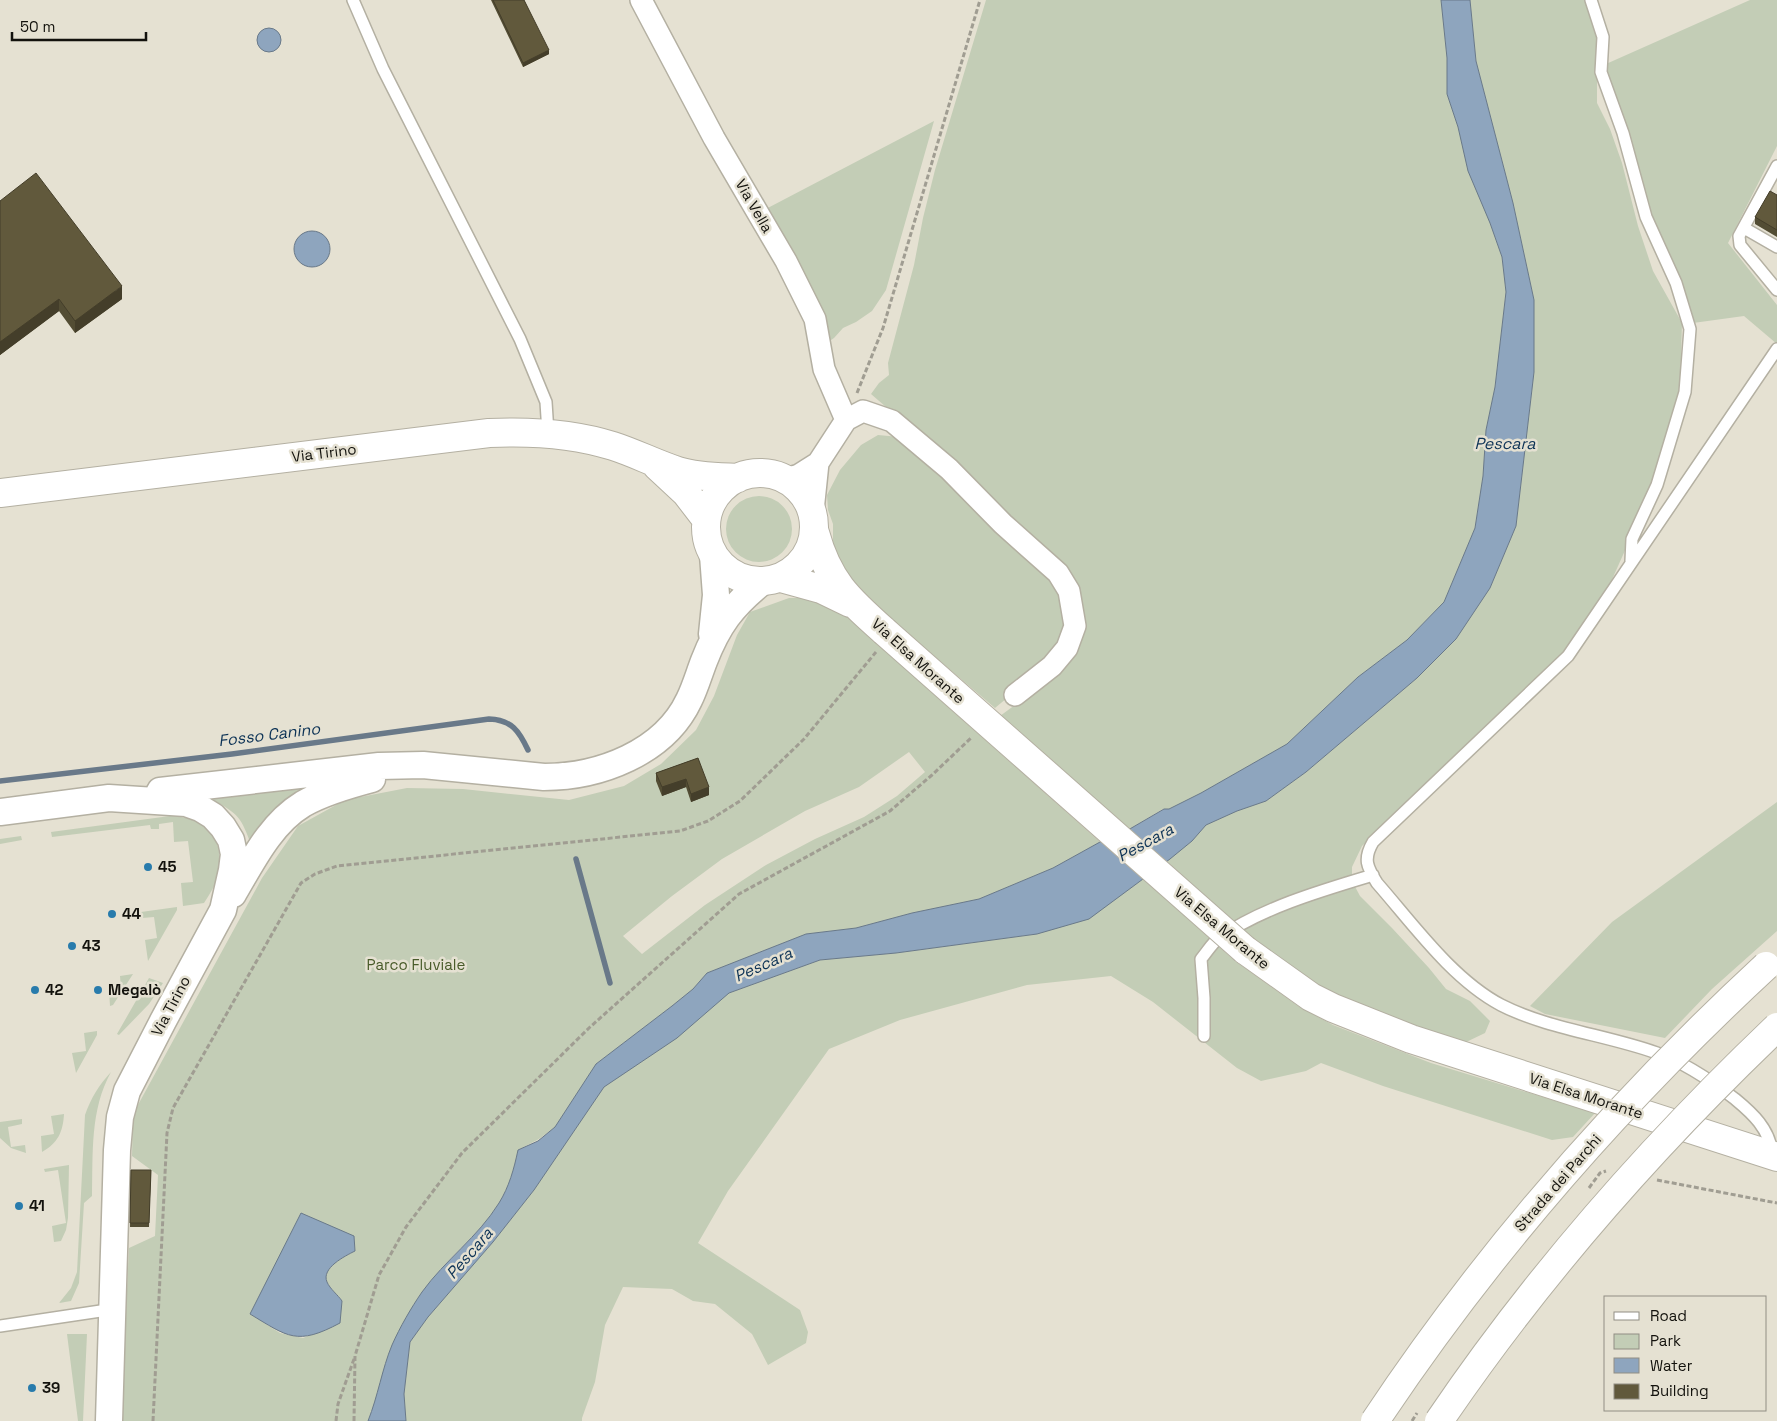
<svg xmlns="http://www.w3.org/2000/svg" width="1777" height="1421" font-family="'Space Grotesk',sans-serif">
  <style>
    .green { fill: #c3cdb6; fill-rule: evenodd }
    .water { fill: #8ea5be; stroke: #697989 }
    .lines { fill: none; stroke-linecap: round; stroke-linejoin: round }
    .stream { stroke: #697989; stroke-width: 5.5 }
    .service-casing { stroke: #b4b0a2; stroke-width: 14 }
    .minor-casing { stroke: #b4b0a2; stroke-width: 24 }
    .tertiary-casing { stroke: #b4b0a2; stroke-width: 29 }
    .secondary-casing { stroke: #b4b0a2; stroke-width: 30 }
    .path { stroke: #a09d92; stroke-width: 3; stroke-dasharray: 5 2.5; stroke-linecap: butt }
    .service { stroke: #fff; stroke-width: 11 }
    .minor { stroke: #fff; stroke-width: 21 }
    .tertiary { stroke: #fff; stroke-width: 26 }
    .secondary { stroke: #fff; stroke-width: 28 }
    .secondary-bridge-casing { stroke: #b4b0a2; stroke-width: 30; stroke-linecap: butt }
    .motorway-bridge-casing { stroke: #b4b0a2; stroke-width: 30; stroke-linecap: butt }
    .secondary-bridge { stroke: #fff; stroke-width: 28 }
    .motorway-bridge { stroke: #fff; stroke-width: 28 }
    .wall { fill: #534d34 }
    .shaded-wall { fill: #443e2a }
    .building { fill: #61593c; stroke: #443e2a }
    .poi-dot { fill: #287bac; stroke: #e5e1d2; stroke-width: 2 }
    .labels { text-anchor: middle; stroke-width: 5; stroke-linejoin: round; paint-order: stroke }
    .street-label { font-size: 15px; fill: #13120d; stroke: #e5e1d2 }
    .poi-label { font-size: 15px; font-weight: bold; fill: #13120d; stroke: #e5e1d2; text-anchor: start }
    .park-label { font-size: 15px; fill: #495b2a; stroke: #e5e1d2 }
    .water-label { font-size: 16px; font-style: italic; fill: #0c3255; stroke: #e5e1d2 }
  </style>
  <rect width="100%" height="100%" fill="#e5e1d2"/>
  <path class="green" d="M986,0H1441L1447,58V94L1502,257L1506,292L1495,387L1486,430L1483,476L1475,528L1444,602L1407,640L1358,677L1287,744L1201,793L1169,809H1163L1128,830L1000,716L1049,680L1080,641L1085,619L1081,604L953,465L871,394L879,383L889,375L888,363L914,265L923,218L935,170Z
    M1470,0H1588L1600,36L1597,74V103L1610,129L1622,163L1638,226L1653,271L1682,323L1680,390L1648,499L1610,584L1560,658L1362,846L1352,867V881L1360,896L1392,928L1429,968L1446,989L1470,1001L1490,1021L1485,1033L1462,1044L1337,999L1292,973L1165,862L1192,841L1206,825L1237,811L1266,801L1306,772L1417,678L1456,639L1490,588L1516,526L1534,372V300L1513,203L1476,61Z
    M1750,0H1777V146L1728,243L1777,305V344L1744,316L1693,323C1660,238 1626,153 1606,64Z
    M934,121L886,290L872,311L856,322L843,328L834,338L825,344L762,211Z
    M878,435L899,437L1058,580L1068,627L1058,652L1032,677L995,708L840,576L831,554L833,541V524L828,510L827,495L840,470L861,445Z
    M726 529a33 33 0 1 1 66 0a33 33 0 1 1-66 0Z
    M789,598H812L837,607L876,637L875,642L1100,842L1053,868L979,899L912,913L856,928L806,934L707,973L693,989L672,1006L596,1064L555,1127L539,1139L518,1150C514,1169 509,1187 499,1204C477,1237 443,1261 421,1294C397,1329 383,1381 368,1421H121L129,1248L155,1236L158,1175L132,1156L133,1114L262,878L298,826L345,800L407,788L463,789L569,800L624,786L661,764L696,730L714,696L737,635L750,612ZM909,752L925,772L897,796L864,817L815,839L766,865L705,905L642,954L623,936L672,896L722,859L805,811L859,787ZM354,1236L355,1251C345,1256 321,1268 327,1282C330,1289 338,1295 342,1301L339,1323L303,1338L280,1333L250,1314Z
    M314,786L251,844C241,818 239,814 213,800L218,797Z
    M1777,802V931L1712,989L1665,1038L1545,1014L1530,1006L1612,922Z
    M170,816C206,817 226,839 218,875C216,885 209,895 204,903L183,906L181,883L193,882L188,841L174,842L173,822L159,824V829H151L150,825L52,837L51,832Z
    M21,836L22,840L0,844V839Z
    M1143,879L1235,961L1298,1006L1333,1025L1431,1063L1595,1113L1573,1137L1552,1140L1383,1086L1321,1063L1306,1071L1261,1081L1237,1068L1153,1002L1111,976L1027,985L900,1020L829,1049L728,1191L698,1243L800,1310L808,1332L806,1343L768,1365L752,1334L715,1304L693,1301L672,1289L623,1287L605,1325L595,1382L582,1418V1421H406L404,1394L410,1342L428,1317L493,1242L534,1190L604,1087L676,1038L729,993L820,960L896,953L1037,934L1129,889Z
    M177,907V910L148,961L145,940L157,938L154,917L142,918L141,912Z
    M133,974L113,1005L110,1006L109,990L121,988L120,976Z
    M149,978L163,983L149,1004L119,1035L117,1034Z
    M97,1031V1035L76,1073L72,1053L86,1051L84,1033Z
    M111,1072C90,1110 93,1153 92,1196L84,1203L79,1283L71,1301L59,1303L71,1288L77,1272L85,1115C91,1098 99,1085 111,1072Z
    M64,1114C63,1132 58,1143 42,1152L41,1136L54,1134L51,1116Z
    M22,1119V1124L8,1127L11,1147L25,1145L26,1153L11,1148L0,1138V1122Z
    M69,1165L68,1218L66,1230L61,1241L54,1242L52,1226L66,1223L58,1170L45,1172L44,1169Z
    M67,1334H87L83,1421H78Z"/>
  <path class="water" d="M1441,0H1470L1476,61L1513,203L1534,300V372L1516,526L1490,588L1456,639L1417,678L1306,772L1266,801L1237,811L1206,825L1192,841L1170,859L1089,919L1037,934L896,953L820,960L729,993L677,1038L604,1087L534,1190L493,1242L428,1317L410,1342L404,1394L406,1421H368C378,1396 382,1369 392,1345C400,1327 411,1308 422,1292C445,1260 478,1237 499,1203C509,1187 514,1169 518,1150L538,1141L555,1127L596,1064L672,1006L693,989L707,973L806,934L856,928L912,913L979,899L1053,868L1100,842L1128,830L1164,809H1169L1201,793L1287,744L1358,677L1407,640L1444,602L1475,528L1483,476L1486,430L1495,387L1506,292L1502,257L1490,223L1468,171L1458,127L1447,94V58Z
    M257 40a12 12 0 1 1 24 0a12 12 0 1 1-24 0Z
    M294 249a18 18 0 1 1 36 0a18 18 0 1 1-36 0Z
    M301,1213L354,1236L355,1251C345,1256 321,1268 327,1282C330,1289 338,1295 342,1301L340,1323C297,1346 288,1337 250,1314Z"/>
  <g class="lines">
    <path class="stream" d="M0,781L232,754L489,719C512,720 519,731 528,750
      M576,859L610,983"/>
    <g class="service-casing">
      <path id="service" d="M353,0L383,69L520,339L546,402L548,433
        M1591,0L1603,37L1601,72L1623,133L1646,217L1676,283L1690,329L1685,392L1657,485L1632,539L1631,561
        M1777,166L1739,236L1740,245L1777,290
        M1744,228L1777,247
        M1204,1036V998L1201,959C1207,952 1212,943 1219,938C1261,908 1323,890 1373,875
        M1772,1154C1770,1129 1752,1113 1735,1099C1713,1082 1683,1062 1657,1053C1607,1035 1548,1029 1501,1005C1452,979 1413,924 1377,883C1367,867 1363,859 1373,842L1568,656L1777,349
        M0,1326L114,1309"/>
    </g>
    <g class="minor-casing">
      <path id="minor" d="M641,0L714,138L786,261L815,319L824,369L846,420
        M786,479L799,475L818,463L846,420L863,411L892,421L949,469L1003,524L1058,573L1069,591L1075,626L1067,648L1052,666L1015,695
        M813,511L818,463"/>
    </g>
    <g class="tertiary-casing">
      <path id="tertiary" d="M712,634L716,595L713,555
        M160,791L379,766L423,765L544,777C599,777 664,753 689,700C695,688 699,674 704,661C718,625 732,606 762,582
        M0,812L109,798L186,803L200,808L213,816L223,827L231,840L234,854L232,870L223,910L163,1021L127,1091L120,1117L117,1150L109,1421
        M233,894C252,862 270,824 303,804C324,792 349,785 372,779"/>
    </g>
    <g class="secondary-casing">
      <path id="secondary" d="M657,466L686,493L706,519
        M706 527a54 54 0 1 1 108 0a54 54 0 1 1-108 0Z
        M0,493L489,433C531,431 572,433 613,446C635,453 656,464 678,471C697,477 718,477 738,478
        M815,533C828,581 848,599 884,631
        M781,578L821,589L850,603
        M1245,950L1311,997L1333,1008L1411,1039L1777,1157"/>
    </g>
    <path class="path" d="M857,393L883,328L980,0
      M1657,1180L1777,1203
      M1589,1188L1600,1173L1606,1171
      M153,1421L167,1133L173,1108L301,883L315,874L337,866L680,831L708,821L740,801L804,739L876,652
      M336,1421L338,1404L354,1359
      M354,1421L355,1356L379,1275L406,1227L462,1153L589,1028L739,894L890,811L932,775L972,737
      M1412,1421L1417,1413"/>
    <use href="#service" class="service"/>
    <use href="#minor" class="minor"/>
    <use href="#tertiary" class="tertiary"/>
    <use href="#secondary" class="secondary"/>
    <g class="secondary-bridge-casing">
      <path id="secondary-bridge" d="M884,631L1245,950"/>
    </g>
    <g class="motorway-bridge-casing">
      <path id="motorway-bridge" d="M1375,1421C1486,1254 1619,1102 1766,966
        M1439,1421C1536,1278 1652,1146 1777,1027"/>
    </g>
    <use href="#secondary-bridge" class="secondary-bridge"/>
    <use href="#motorway-bridge" class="motorway-bridge"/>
  </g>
  <path class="wall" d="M491,0H524L549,54L523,67Z
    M1777,195V237L1755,224V217Z
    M0,201L122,299L75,333L59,311L0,355Z
    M698,758L709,795L691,802L686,787L662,796L656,781V773Z
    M131,1170H151L149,1227H130Z"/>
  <path class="shaded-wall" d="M549,50V54L523,67V63Z
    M122,286V299L75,333V321Z
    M59,299V311L0,355V342Z
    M686,779V787L662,796V787Z
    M709,787V795L691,802V794Z"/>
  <path class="building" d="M493,0H524L549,50L523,63Z
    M36,173L122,286L75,321L59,299L0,342V201Z
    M1770,191L1777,195V230L1755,217Z
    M698,758L709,787L691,794L686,779L662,787L656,773Z
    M131,1170H151L149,1223H130Z"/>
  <g class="poi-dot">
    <circle cx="148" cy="867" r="5"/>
    <circle cx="112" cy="914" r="5"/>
    <circle cx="72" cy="946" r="5"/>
    <circle cx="35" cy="990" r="5"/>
    <circle cx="98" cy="990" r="5"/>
    <circle cx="19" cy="1206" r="5"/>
    <circle cx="32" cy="1388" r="5"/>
  </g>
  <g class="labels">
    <g class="street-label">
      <text transform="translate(754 206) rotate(60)" y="5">Via Vella</text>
      <text transform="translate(324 453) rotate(-7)" y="5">Via Tirino</text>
      <text transform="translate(918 661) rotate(42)" y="5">Via Elsa Morante</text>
      <text transform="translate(1222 928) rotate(40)" y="5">Via Elsa Morante</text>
      <text transform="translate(171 1006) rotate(-62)" y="5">Via Tirino</text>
      <text transform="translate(1586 1096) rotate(18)" y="5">Via Elsa Morante</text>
      <text transform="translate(1558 1183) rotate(-49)" y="5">Strada dei Parchi</text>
    </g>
    <g class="poi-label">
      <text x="158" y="872">45</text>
      <text x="122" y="919">44</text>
      <text x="82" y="951">43</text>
      <text x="45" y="995">42</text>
      <text x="108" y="995">Megalò</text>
      <text x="29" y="1211">41</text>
      <text x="42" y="1393">39</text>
    </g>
    <g class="park-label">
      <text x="416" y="970">Parco Fluviale</text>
    </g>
    <g class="water-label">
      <text x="1505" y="449">Pescara</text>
      <text transform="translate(269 734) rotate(-7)" y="6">Fosso Canino</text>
      <text transform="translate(1145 842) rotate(-29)" y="6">Pescara</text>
      <text transform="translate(763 964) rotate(-24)" y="6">Pescara</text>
      <text transform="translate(469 1253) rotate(-49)" y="6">Pescara</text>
    </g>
  </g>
  <rect x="1604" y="1296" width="162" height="115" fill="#e5e1d2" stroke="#918e83"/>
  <rect x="1614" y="1312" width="25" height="8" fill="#ffffff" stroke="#918e83"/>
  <text x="1650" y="1321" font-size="15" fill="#13120d">Road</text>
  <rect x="1614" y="1334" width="25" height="15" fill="#c3cdb6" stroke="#918e83"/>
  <text x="1650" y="1346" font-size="15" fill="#13120d">Park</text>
  <rect x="1614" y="1358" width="25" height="15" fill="#8ea5be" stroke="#918e83"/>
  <text x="1650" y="1371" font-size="15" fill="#13120d">Water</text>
  <rect x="1614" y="1384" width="25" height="15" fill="#61593c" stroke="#918e83"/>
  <text x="1650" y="1396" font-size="15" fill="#13120d">Building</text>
  <path d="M12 32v8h134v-8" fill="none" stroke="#13120d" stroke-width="2.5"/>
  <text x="20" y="32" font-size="15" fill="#13120d" stroke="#e5e1d2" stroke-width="4" paint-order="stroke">50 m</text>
</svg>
